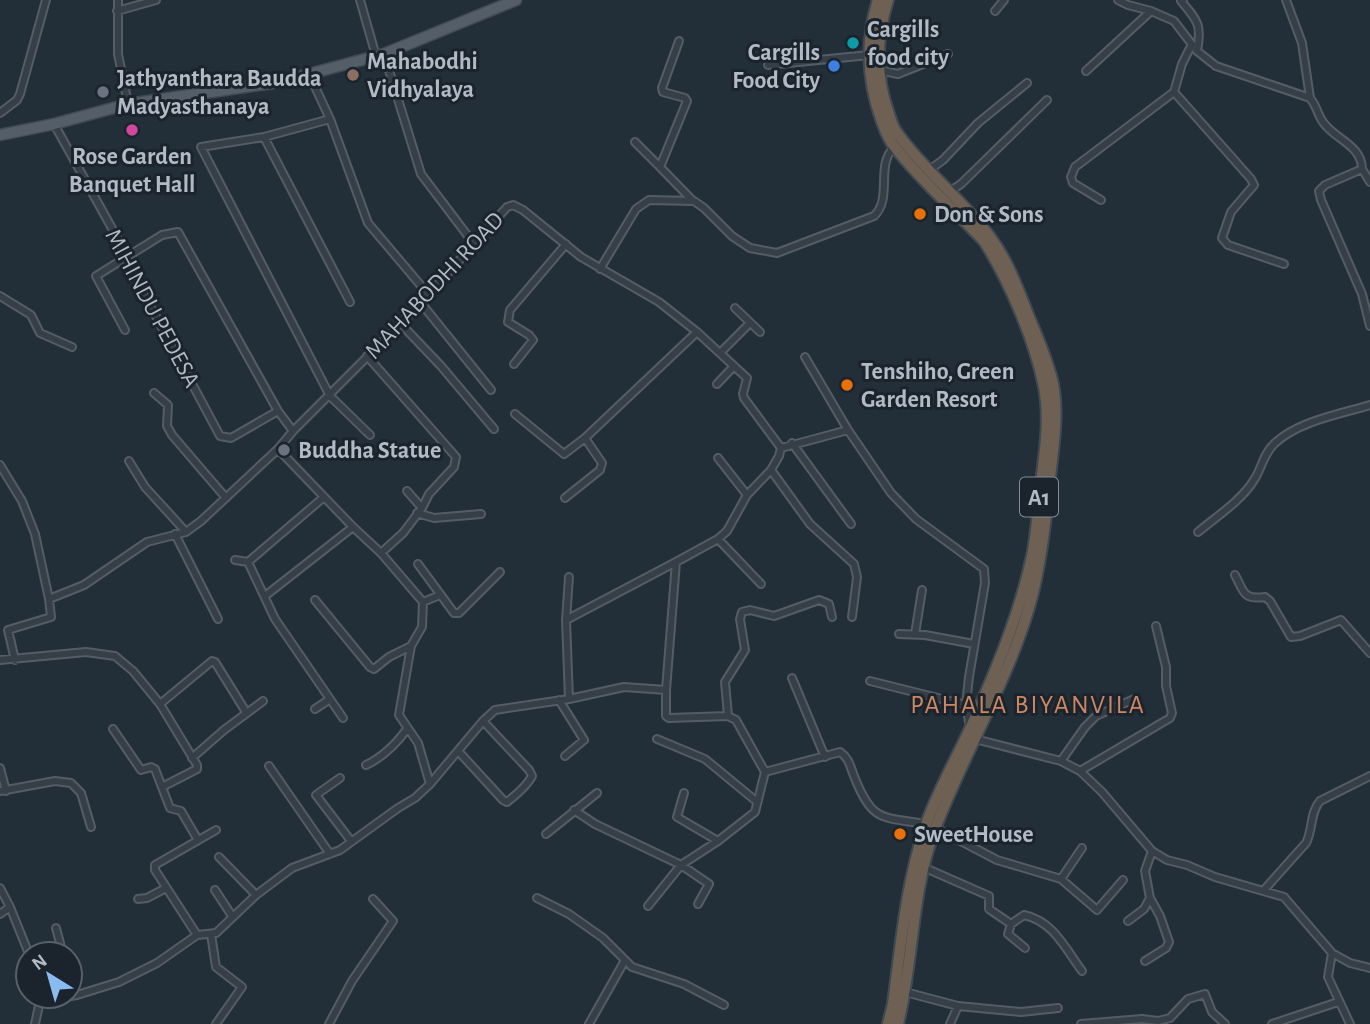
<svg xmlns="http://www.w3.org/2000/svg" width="1370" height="1024" font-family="'Alegreya Sans',sans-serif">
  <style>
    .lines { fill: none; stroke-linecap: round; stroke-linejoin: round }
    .street-casing { stroke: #545d66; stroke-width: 10 }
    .primary-casing { stroke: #424b55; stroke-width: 13 }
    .highway-casing { stroke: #414a53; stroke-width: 14 }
    .street { stroke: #363f48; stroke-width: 6 }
    .primary { stroke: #545e68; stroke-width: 10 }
    .highway { stroke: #6e6153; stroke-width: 10 }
    .culture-dot { fill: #0f9aa8; stroke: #1b242d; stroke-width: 2.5 }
    .shop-dot { fill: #3f7fe0; stroke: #1b242d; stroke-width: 2.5 }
    .education-dot { fill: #8d6e63; stroke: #1b242d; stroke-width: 2.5 }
    .worship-dot { fill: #6b7280; stroke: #1b242d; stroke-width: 2.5 }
    .hotel-dot { fill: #d1479c; stroke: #1b242d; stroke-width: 2.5 }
    .food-dot { fill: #e8710a; stroke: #1b242d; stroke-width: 2.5 }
    .labels { text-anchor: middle; stroke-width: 6; stroke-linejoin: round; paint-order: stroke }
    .shield { fill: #1b242d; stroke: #848d97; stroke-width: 2 }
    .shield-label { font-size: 23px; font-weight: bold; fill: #b1bac5 }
    .poi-label { font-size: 24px; font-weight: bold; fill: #b1bac5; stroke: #1b242d; text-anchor: start }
    .street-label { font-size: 24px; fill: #b1bac5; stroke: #1b242d }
    .neighbourhood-label { font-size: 26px; letter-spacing: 2px; fill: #cd8863; stroke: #1b242d }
  </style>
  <rect width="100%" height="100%" fill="#222e38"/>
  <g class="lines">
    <g class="street-casing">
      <path id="street" d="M118,0V54L128,104
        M360,0L376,56
        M1118,0L1128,5L1151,11L1174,21L1197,51L1216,66L1310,98C1317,106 1317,114 1323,122C1334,139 1362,145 1362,169L1325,185L1319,191L1321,200L1362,294L1370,326
        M1183,0L1181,1C1198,21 1202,25 1197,51
        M1286,0L1302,43L1310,98
        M117,11L156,0
        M995,11L1004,0
        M679,41L662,88L663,92L685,98L687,101L660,167L693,201
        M1192,44L1182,64L1174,92L1251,179L1254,185L1231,212L1222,238L1228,245L1284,264
        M384,54L421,174L474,244
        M768,65L869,55
        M879,70L898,74L948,54
        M1086,71L1151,11
        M309,74L330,119L368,223L428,294
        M0,113L17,100L20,94L46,0
        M330,119L264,137L201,147L330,396L370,435
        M54,124L124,250L129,266L220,436L231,438L278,411
        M264,137L350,302
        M635,142L660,167
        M1362,169L1370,182
        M928,171L943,160L978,123L1027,83
        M949,192L961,184L1047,100
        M1101,200L1073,183L1071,177L1075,167L1174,92
        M600,269L636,209L649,200L694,201L704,208L732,236L750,248L777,253L874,216C893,198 875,166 894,147
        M0,296L31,315L40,333L72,347
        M421,303L491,390
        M735,308L760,332
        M400,323L441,366L494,429
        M720,353L750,323
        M367,356L456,457L454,467L429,494L422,508L403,533L381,553
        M805,357L848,430
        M514,364L533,340L529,335L508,322L510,310L566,244
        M717,384L734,366
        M154,393L168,405L167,426L172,435L226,498
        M515,414L564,454L585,438L602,463L600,470L565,498
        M293,431L421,303L507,207L513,205L523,210L581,257L659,302L697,332L747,378L743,394L744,398L781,448L848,430L891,493L916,519L984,569L985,583L969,677L966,705L970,727
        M585,438L697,332
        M792,443L851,524
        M781,448L779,456L771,470L810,524L854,564L857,577L852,617
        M718,458L747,495
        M129,461L145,487L186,532
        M0,465L22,501L35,534L49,599L84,585L147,542L186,532L201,521L278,449
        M407,491L422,508
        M324,497L248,562L275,619L343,718
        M417,513L434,518L481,514
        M1198,532C1217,516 1241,501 1254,480C1262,468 1263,454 1275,443C1299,421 1340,414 1370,405
        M175,534L218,619
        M718,539L727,531L747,495L771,470
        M235,560L248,562
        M676,562L718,539L761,584
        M418,564L454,613H459L500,572
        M1235,575C1244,592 1243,600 1265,597L1270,601L1291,637L1300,636L1341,620L1370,653
        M265,596L353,527
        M315,600L370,667L374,669L389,657L411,646
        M423,602L440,595
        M566,620L676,562L666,690
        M899,634L925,635L974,644
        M915,634L922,590
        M0,660L86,652L115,656L133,671L160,704L197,765V769L162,787
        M15,660L8,630L51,617L49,599
        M792,678L825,757
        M870,681L966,705
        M569,699L566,620L569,577
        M559,700L584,740L565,756
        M160,704L212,661L215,662L246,712
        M315,709L330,699
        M728,716L725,682L745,650L740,619L742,612L750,610L774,616L819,600L829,604L832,617
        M113,729L141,770L151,767L155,769L170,808L181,811L198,840
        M657,739L705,759L756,801
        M975,739L1061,761L1080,771L1102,792L1152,851L1167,860L1187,865L1215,877L1284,897L1332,953L1350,963L1370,968
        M459,752L503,800L507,802C516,795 527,786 532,776L529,770L483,721
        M192,758L224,730L263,701
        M1061,761L1085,727L1096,716L1134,699
        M366,765C383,757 396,744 407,729
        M269,766L330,854
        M0,768L6,791
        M1080,771L1170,718L1172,713L1166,686V667L1156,626
        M340,778L316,795L351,841
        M430,784L483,721L495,710L569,699L624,687L666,690V716L669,718L728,716L736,720L765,772L840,752C849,758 850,766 854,776C872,822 881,817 926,824
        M0,791L55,781L71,783L81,793L91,827
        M684,793L677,817L718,841
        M574,810L595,824L681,865L718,841L755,812L765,772
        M936,828L997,860L1061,879L1097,910L1123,880
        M546,834L597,793
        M219,857L256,895
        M923,867L989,896V909L1011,924
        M1061,879L1082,848
        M0,888L10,907L29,954
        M215,890L232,916
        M1264,890L1306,843C1313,830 1310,812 1320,801L1370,776
        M537,898L569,914L603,938L632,967L684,984L724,1005
        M138,899L147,898L166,888
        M648,906L681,865L709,884L698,904
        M0,914L10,907
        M1128,921L1144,909L1150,898L1145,871L1152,851
        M56,928L61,947L58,954
        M211,934L216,967L242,987L216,1024
        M197,935L155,870V865L216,830
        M1025,948L1008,934L1011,924L1024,915C1053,921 1065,948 1082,971
        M1332,953L1328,977L1350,1024
        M1145,961L1166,948L1169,942L1160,916L1150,898
        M905,992L958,1006
        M41,1001L77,995L119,982L157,963L197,935L216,933L256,895L292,868L340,850L398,808L415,798L430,784L418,743L399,715L411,646L422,627L423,602L381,553L353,527L278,449L293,431L278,411L178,232L162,235L96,276L125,330
        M35,1024L41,996
        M329,1024L352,981L393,921L373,899
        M589,1024L624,962
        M950,1024L958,1006L1021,1012L1058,1008
        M1081,1024L1142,1019L1158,1021L1170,1018L1188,999L1205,994L1212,1012L1225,1024
        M1272,1024L1338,1002"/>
    </g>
    <g class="primary-casing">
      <path id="primary" d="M0,135L54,124L128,104L273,83L309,74L384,54L516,0"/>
    </g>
    <g class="highway-casing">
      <path id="highway" d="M878,0C865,41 867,81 882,122C885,130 888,139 894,146C920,180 954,209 984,241C1009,280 1035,341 1044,387C1050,418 1045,452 1041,482C1038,507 1037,532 1032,556C1021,608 1001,658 980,706C964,746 939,786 925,827C906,884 901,944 893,1004L888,1024
        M888,0C876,38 875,76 889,114C891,121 893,128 898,134C925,172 963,200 990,237C1008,261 1018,289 1029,317C1038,339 1048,361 1053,384C1059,415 1053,448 1050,478C1046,517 1042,555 1033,593C1012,675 965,750 935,829C911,892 914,959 898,1024"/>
    </g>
    <use href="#street" class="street"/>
    <use href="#primary" class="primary"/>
    <use href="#highway" class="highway"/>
  </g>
  <circle class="culture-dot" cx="853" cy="43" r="7"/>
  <circle class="shop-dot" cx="834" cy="66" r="7"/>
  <circle class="education-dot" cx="353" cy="75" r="7"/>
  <g class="worship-dot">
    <circle cx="103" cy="92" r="7"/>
    <circle cx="284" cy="450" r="7"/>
  </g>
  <circle class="hotel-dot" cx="132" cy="130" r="7"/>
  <g class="food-dot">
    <circle cx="920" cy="214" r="7"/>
    <circle cx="847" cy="385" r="7"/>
    <circle cx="900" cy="834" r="7"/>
  </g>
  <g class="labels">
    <rect class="shield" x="1020" y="477.5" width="38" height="39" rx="5"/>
    <g class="shield-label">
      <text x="1039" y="505">A1</text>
    </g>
    <g class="poi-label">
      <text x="867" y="37">Cargills<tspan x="867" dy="28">food city</tspan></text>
      <text x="820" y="60" text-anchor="end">Cargills<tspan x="820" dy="28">Food City</tspan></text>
      <text x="367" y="69">Mahabodhi<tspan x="367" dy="28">Vidhyalaya</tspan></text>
      <text x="117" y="86">Jathyanthara Baudda<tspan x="117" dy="28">Madyasthanaya</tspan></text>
      <text x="132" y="164" text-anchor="middle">Rose Garden<tspan x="132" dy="28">Banquet Hall</tspan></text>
      <text x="934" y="222">Don &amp; Sons</text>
      <text x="861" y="379">Tenshiho, Green<tspan x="861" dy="28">Garden Resort</tspan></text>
      <text x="298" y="458">Buddha Statue</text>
      <text x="914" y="842">SweetHouse</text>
    </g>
    <g class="street-label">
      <text transform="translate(434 285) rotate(-47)" y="8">MAHABODHI ROAD</text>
      <text transform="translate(153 308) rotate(62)" y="8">MIHINDU PEDESA</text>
    </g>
    <g class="neighbourhood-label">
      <text x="1028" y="713">PAHALA BIYANVILA</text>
    </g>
  </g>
  <g transform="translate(49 975) rotate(323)"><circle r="33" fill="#1b242d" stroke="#57606a" stroke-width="2"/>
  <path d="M0-5L12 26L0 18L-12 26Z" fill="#89bbf1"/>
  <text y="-10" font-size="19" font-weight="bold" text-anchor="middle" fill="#b1bac5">N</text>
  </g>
</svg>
